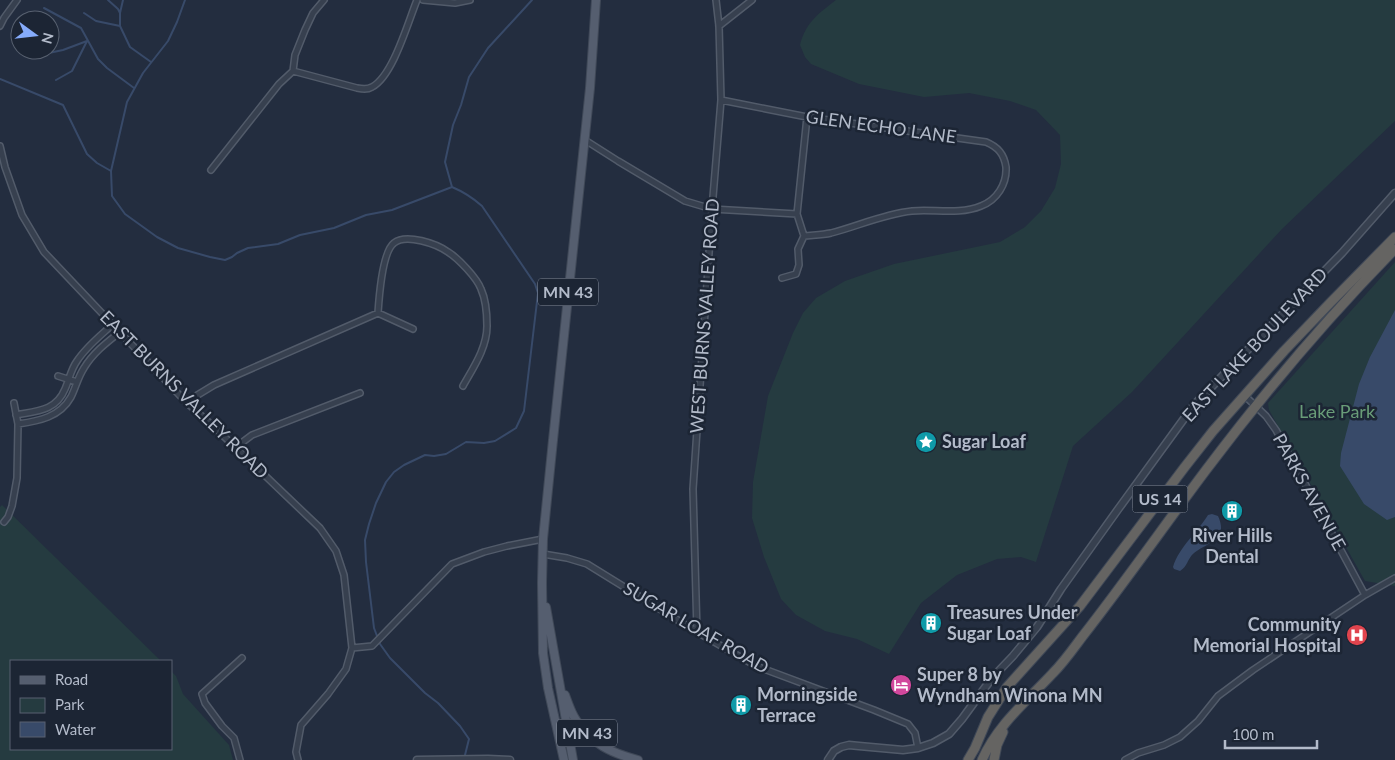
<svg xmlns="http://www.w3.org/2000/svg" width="1395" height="760" font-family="Lato,sans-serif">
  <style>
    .green { fill: #253b40 }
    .water { fill: #384a69 }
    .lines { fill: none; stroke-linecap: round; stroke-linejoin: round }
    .stream { stroke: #384a69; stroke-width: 2 }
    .minor-casing { stroke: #525b6a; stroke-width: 8 }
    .tertiary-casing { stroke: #525b6a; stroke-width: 9 }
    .primary-casing { stroke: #404958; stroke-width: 10 }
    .trunk-casing { stroke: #3f4857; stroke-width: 11 }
    .minor { stroke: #37404f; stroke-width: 5 }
    .tertiary { stroke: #37404f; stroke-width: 6 }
    .primary { stroke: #555e6f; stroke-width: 8 }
    .trunk { stroke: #656462; stroke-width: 9 }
    .labels { text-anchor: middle; stroke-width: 5; stroke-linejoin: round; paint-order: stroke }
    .shield { fill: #1c2534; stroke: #868e9d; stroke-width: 1 }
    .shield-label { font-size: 16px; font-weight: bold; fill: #b3bbca }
    .street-label { font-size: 18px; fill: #b3bbca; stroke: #1c2534 }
    .park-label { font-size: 18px; fill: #699c78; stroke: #1c2534 }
    .poi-label { font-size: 18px; font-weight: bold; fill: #b3bbca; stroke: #1c2534; text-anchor: start }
  </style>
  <rect width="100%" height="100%" fill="#232d3f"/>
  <path class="green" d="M836,0H1395V121L1282,229L1132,392L1073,446L1036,562L1021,557L997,559L957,575L921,603L889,654L857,639L825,631L796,615L781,599L764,557L752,518L753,482L768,396L793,333L803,313L816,298L845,281L894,264L1000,242L1025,227L1041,211L1055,188L1061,164L1060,135L1036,110L1010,101L969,93L924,97L859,84L811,64L805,57L800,45C806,22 818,14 836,0Z
    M1395,262V586L1365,581L1269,410L1268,403Z
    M2,505L161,661H11V749H171V671L176,676L183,694L229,745L233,760H0V507Z"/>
  <path class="water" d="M1395,310V517L1387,520L1364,504L1340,466L1341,453L1359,384L1370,357Z
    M1212,514L1218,516C1229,540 1208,542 1194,553C1187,559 1188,566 1180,571L1174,569L1173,567C1179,547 1197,533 1208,515Z"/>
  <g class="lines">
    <path class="stream" d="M108,0L118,9L120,13
      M123,0L120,13V26L130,47L151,62
      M185,0L177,22L168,41L143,73L127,102L111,171L112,196L125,214L157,237L178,248L210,257L225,260L232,257L237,253L248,248L278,244L300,235L334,228L366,215L392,210L452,187C464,192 473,198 482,206L535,284L538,293L524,411L516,428L495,441L484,443L466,442L446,454L434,456L425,455L404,465L394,472L386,482L376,503L369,524L365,540L366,562L374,628L380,644L390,658L425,693L438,703L460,726L469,739L465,755L466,758
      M44,8L81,28L98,59L107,68L134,88
      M84,13L96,21L120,26
      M44,54L63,50L87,41
      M0,79L63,105L87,154L97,163L111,171
      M56,80L72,71L87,41
      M452,187L445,162L453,125L461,105L469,77L488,48L532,0"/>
    <g class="minor-casing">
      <path id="minor" d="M423,0L455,3L470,0
        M0,26L4,18L17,0
        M719,26L752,0
        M293,71L357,88C362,89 367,90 372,87C393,76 408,22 417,0
        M721,100L807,117L986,142C998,147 1004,154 1006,167C1007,184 997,200 981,206C959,215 935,209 912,211C884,214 858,226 831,233C822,235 813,235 804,236L797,214L807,117
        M585,140L618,161L685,201L712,209L797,214
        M0,146L5,167L22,215L44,252L186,402L213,426L320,528L336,551L344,575L352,648
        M211,170L279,84L293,71L295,55L305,30L313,13L324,0
        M782,278L796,274L799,265L798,249L804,236
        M378,313C379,298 382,252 394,243C406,233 437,244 448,252C458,258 477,278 481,289C486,300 487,315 487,326C487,348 473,368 463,386
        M58,376L77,382
        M1244,395L1266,416L1276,430L1365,595
        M186,402L214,385L378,313L413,329
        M16,415C37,411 56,411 65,389C69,380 71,369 77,361C86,347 100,336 112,325
        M18,424C39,421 60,417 71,397C76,387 78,377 84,368C93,353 106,343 120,332
        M236,447L252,435L360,393
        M4,522L8,517L12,506L17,478L18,424L14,403
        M543,554L567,558L587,564L697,632L756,666L874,710L908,724L915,733L918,748
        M697,632L693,489L712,209L721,100L719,26L716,0
        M240,760L234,738L222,726L205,703L202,694L242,658
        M298,760L296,752L301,725L328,694L346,669L352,648L372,646L452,564L484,552L507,546L543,539
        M1125,760L1138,753L1164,745L1180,737L1198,721L1218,696L1253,670L1365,595L1395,578"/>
    </g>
    <g class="tertiary-casing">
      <path id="tertiary" d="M417,760L488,759L510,760
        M828,760L834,751L841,747L849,745L859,746L903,750L918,748L933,743L949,734L962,719L992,678L1013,656L1037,627L1061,589L1119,508L1194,405L1342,253L1395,193"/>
    </g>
    <g class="primary-casing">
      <path id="primary" d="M546,607L573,760
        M565,695C568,703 571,713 576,720C592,744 611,753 638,760
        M564,760L548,688L543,653L542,583L543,539L553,440L590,88L596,0"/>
    </g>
    <g class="trunk-casing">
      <path id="trunk" d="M968,760L975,748L988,717L1007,687L1080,606L1184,468L1213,431L1284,351L1330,303L1395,237
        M982,760C998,724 1027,701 1053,673C1064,662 1073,649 1082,637C1125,582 1164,526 1206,470C1264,393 1327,318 1395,249
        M994,760L997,745L1003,732"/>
    </g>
    <use href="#minor" class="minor"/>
    <use href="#tertiary" class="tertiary"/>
    <use href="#primary" class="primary"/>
    <use href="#trunk" class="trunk"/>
  </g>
  <defs>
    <g id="sight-disc" transform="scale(1.125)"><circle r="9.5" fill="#0f9aa8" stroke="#1c2534"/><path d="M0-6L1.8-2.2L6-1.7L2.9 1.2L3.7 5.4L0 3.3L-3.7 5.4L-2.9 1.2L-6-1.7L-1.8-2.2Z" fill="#fff"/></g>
    <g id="building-disc" transform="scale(1.125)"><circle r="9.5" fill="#0f9aa8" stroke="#1c2534"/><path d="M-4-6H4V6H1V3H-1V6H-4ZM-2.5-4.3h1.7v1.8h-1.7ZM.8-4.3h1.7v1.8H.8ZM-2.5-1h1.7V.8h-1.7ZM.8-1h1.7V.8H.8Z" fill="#fff"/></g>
    <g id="hospital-disc" transform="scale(1.125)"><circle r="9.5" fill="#e0444e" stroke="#1c2534"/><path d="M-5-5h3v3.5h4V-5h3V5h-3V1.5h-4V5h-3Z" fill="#fff"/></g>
    <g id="hotel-disc" transform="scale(1.125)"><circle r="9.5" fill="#d1479c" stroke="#1c2534"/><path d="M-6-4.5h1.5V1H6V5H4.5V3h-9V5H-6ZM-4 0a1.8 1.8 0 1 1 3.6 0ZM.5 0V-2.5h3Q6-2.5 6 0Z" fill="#fff"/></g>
  </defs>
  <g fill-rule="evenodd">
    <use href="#sight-disc" x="926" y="442"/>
    <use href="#building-disc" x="1232" y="511"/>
    <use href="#building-disc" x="931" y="623"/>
    <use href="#hospital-disc" x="1357" y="635"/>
    <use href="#hotel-disc" x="901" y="685"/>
    <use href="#building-disc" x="741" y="705"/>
  </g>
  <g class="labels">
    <g class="shield">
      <rect x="538" y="278.5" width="60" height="27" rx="4"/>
      <rect x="1132.5" y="485.5" width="55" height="27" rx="4"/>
      <rect x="557" y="719.5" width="60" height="27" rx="4"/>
    </g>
    <g class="shield-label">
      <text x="568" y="298">MN 43</text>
      <text x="1160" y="505">US 14</text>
      <text x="587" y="739">MN 43</text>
    </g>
    <g class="street-label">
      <text transform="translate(881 127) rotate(8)" y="6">GLEN ECHO LANE</text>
      <text transform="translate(705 316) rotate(-86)" y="6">WEST BURNS VALLEY ROAD</text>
      <text transform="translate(1255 345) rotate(-47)" y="6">EAST LAKE BOULEVARD</text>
      <text transform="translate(184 395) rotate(45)" y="6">EAST BURNS VALLEY ROAD</text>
      <text transform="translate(1309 492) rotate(61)" y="6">PARKS AVENUE</text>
      <text transform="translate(696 628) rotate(30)" y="6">SUGAR LOAF ROAD</text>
    </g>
    <g class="park-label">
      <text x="1337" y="418">Lake Park</text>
    </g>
    <g class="poi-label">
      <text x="942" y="448">Sugar Loaf</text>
      <text x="1232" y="542" text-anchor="middle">River Hills<tspan x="1232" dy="21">Dental</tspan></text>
      <text x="947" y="619">Treasures Under<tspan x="947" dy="21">Sugar Loaf</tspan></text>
      <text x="1341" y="631" text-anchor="end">Community<tspan x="1341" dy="21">Memorial Hospital</tspan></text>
      <text x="917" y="681">Super 8 by<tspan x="917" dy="21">Wyndham Winona MN</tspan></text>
      <text x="757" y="701">Morningside<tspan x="757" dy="21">Terrace</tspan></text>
    </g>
  </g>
  <rect x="10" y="660" width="162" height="90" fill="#1c2534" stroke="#586170"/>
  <rect x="20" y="676" width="25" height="8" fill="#555e6f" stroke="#586170"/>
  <text x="55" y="685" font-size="15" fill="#b3bbca">Road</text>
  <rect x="20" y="698" width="25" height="15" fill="#253b40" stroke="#586170"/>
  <text x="55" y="710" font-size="15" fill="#b3bbca">Park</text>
  <rect x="20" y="722" width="25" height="15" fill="#384a69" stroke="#586170"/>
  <text x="55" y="735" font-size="15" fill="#b3bbca">Water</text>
  <g transform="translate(35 35) rotate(105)"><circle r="24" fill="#1c2534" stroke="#586170"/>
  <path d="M0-4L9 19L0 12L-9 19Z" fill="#86acfc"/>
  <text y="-8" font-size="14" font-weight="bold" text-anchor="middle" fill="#b3bbca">N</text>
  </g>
  <path d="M1225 740v8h92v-8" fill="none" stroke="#b3bbca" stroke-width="2.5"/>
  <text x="1232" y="740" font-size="15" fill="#b3bbca" stroke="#1c2534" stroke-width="4" paint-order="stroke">100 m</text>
</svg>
